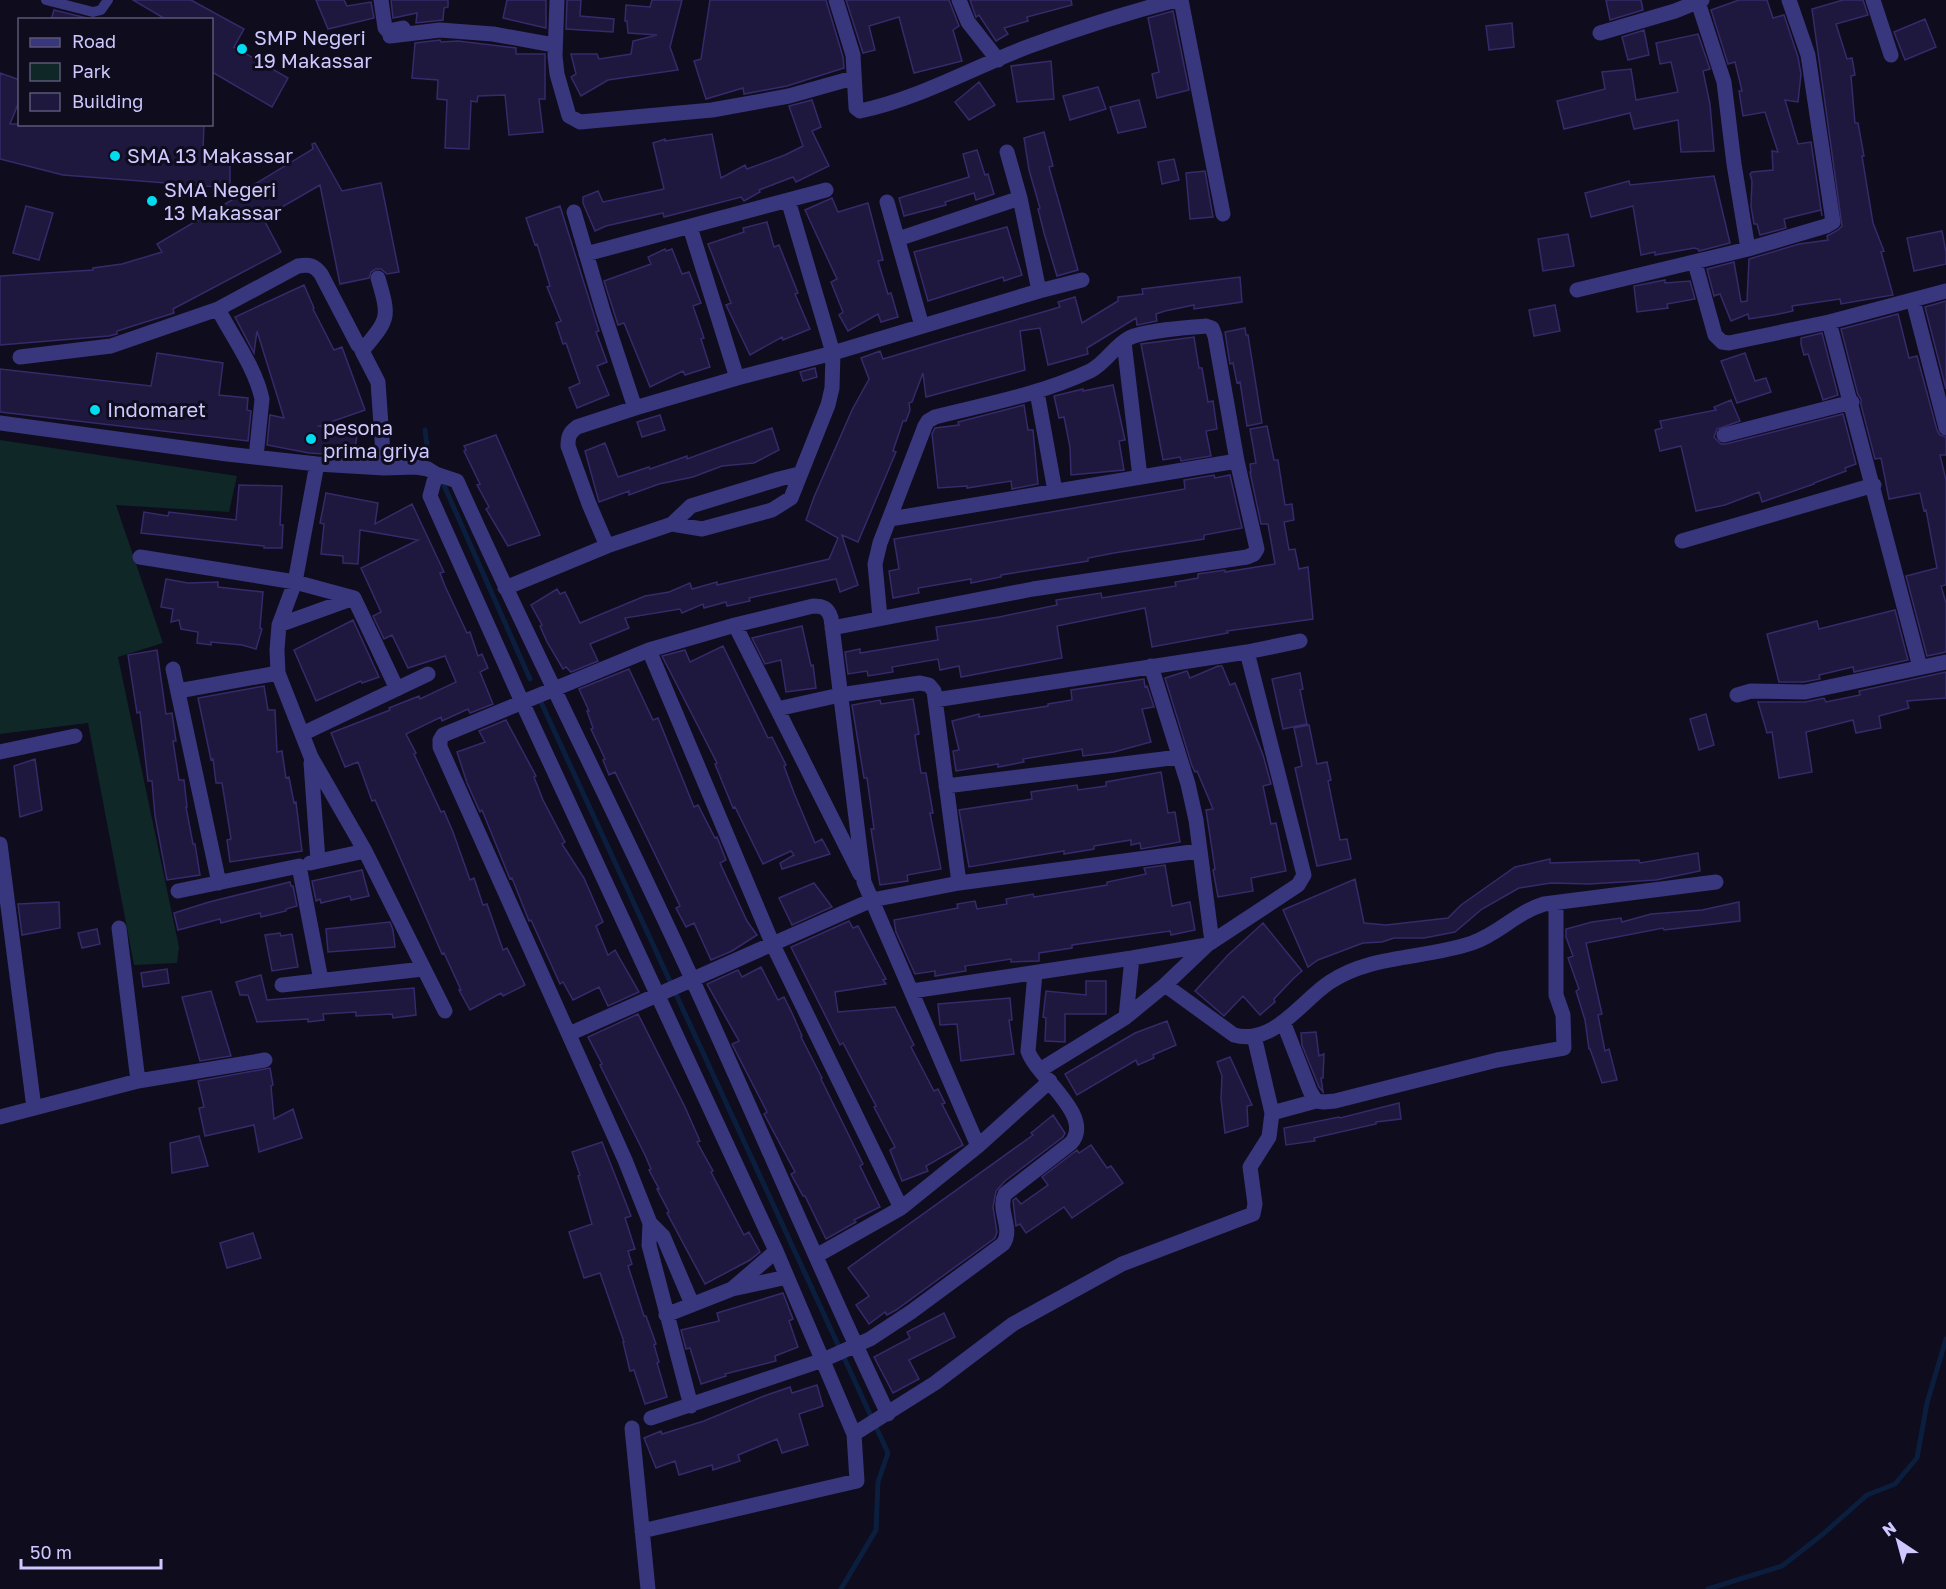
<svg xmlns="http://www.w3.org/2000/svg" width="1946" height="1589" font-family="'Golos Text',sans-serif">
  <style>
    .green { fill: #0f2726 }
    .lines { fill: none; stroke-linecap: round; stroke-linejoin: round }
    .stream { stroke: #0b1e3d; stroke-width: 5 }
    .building { fill: #1f183e; stroke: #362a6a; stroke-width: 1.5 }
    .service { stroke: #38367c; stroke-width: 10 }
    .minor { stroke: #38367c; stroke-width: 15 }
    .poi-dot { fill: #01dcf2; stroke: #0e0c1d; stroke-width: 2 }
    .labels { text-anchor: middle; stroke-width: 6; stroke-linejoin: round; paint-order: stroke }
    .poi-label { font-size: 20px; fill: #cec8ff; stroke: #0e0c1d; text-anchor: start }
  </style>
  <rect width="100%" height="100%" fill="#0e0c1d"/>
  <path class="green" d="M0,440L237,476L229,512L116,505L163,643L118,657L179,947L177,963L134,965L88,723L0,734Z"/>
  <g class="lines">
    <path class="stream" d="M425,430L428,453
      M442,481L530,679
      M540,700L888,1453L878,1482L876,1530L841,1589
      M1708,1589L1782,1566L1823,1534L1867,1495L1895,1484L1917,1458L1927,1403L1946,1339"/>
  </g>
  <path class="building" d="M133,0H191L244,29L234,47L288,78L272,107L212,72V20H167Z
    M316,0H344L347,6L371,2L374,18L328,29Z
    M391,0H448V7L444,8L443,20L416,23L417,13L393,18Z
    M507,0H546V28L503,18Z
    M567,0H581L580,16L614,19L613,32L566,29Z
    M652,0H682L670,47L678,70L608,80L581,96L571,77L576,74L571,54H597L599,59L631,54L633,41L657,35L628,33L627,21H625L626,5L650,7Z
    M710,0H826L843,57L844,68L787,86L744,94L743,88L706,99L694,61L701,59Z
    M846,0H949L959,26L953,30L962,61L914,73L899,17L869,26L875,50L863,53Z
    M970,0H1071L1072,5L1027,17L1028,21L1004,28L1008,34L996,41L979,15L976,17Z
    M1606,0H1641L1643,10L1610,20Z
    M1739,0H1767L1773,18L1784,15L1798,57L1801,74L1798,102L1785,100L1798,144L1811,142L1822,216L1821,210L1784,219L1786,228L1760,235L1757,224H1754L1751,206L1752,181L1750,174L1752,172L1773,170L1772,151L1778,152L1765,112L1743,116L1739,91H1742L1735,62L1728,64L1711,10Z
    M1843,0H1863L1868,15L1836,24L1847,59L1852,58L1855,75L1851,76L1855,123H1858L1864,156H1862L1873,223L1884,251L1881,252L1893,295L1841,304L1840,299L1792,306L1793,311L1774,315L1749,319L1748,314L1731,321L1720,294L1714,296L1707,269L1734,262L1741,302L1747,301L1749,259L1799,244L1828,240L1827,236L1838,230L1842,226L1812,9Z
    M54,10L87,18V20H51Z
    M1173,11L1189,90L1157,98L1152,74L1159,72L1148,18Z
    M1925,19L1936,47L1905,60L1894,32Z
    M1512,23L1514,47L1489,50L1486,26Z
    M1644,30L1649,55L1628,60L1622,37Z
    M1698,34L1710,69L1703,71L1710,104L1714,151L1681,152L1678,120L1634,129L1630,113L1564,129L1557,101L1605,89L1602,72L1631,69L1636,100L1678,92L1671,62L1660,64L1656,43Z
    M440,40L441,42L458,41L516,48V54H545V99H539L543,132L509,135L505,95L478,96L477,102L471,101L469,149L445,148L447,100L437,99L438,80L412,78L415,43Z
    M1051,61L1054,99L1017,102L1011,66Z
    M0,73L20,80V99L10,124H204L203,151L230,153V188L63,175L0,159Z
    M979,82L995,105L969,120L955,102Z
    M1098,87L1106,109L1070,120L1063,96Z
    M812,100L821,127L812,131L829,166L796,182L793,177L759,190L760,192L744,201L741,197L664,217L663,213L606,226L595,231L583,203V197L598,191L603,202L664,189L653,143L665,139V141L712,134L721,178L745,165L747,169L785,155L803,146L789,106Z
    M1139,100L1146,127L1118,133L1110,107Z
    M1044,132L1053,166L1049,167L1078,270L1057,276L1044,233L1038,209L1040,208L1029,170L1024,138Z
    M315,143L342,191L381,183L399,272L387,274L381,269H376L371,272L369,278L340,284L320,185L263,218L281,252L173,309L174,313L117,331V334L109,336L0,345V276L93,270V268L122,264L162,252L157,244L249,190H245L313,149L312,144Z
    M977,150L985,175L988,174L994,194L976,200L974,193L945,202L946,205L904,216L899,198L969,177L963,154Z
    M1174,159L1179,180L1162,184L1158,162Z
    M1205,171L1213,217L1190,219L1186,173Z
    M1714,176L1730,243L1699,251L1698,249L1694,248L1655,255V252L1641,255L1633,206L1591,217L1585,193L1629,181L1630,185Z
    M832,198L838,212L868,203L883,260L878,261L888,294L891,293L898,317L881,322L878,314L848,331L839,315L843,312L831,282L837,279L805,210Z
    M26,206L53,213L39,260L13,253Z
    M560,206L599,331L596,332L607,362L597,366L609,395L577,408L569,388L580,383L566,343L563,344L556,323L561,321L547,287L550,286L537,244L535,245L526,218Z
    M767,222L774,247L779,245L798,293L795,294L810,329L783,340L782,337L750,355L726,305L731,303L708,244L744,232L743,228Z
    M1007,227L1022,275L1004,281L1003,277L928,301L914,252Z
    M1942,231L1946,252V264L1914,271L1907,238Z
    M1568,234L1574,266L1543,271L1538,239Z
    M665,249L666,251L672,249L682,274L689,272L701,303L693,306L704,338L701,339L710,367L685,375L683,371L650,387L624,323L618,325L604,281L651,264L648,257Z
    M1240,277L1242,302L1194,309V305L1165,311L1156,314L1157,321L1137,325L1136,318L1087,348L1088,354L1048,365L1040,328L1020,331L1025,370L926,397L923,373L912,402L909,403L910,410L906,421H903L893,451L896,452L858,542L842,535L858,585L840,592L836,579L749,598L750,601L727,606L726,602L704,608L703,604L682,613L680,609L625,618L629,628L590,644L598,661L571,672L566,667L563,669L547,642L540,626L542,625L531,605L557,589L560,594L565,592L580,623L645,596L669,592L690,583L692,589L717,582V585L829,559L838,538L806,520L814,497L852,410L869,379L861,358L880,351L883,359L946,340L1060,307L1058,302L1075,297L1082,323L1118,301V297L1143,294L1142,289Z
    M1665,280V283L1690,281L1695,299L1667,304L1668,308L1637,312L1634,286Z
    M304,285L314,308L313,309L334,350L342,347L365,410L319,426L357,435L354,456L309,453L267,445L270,415L284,418L257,331L254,353L235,317Z
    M1946,301V389L1925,307Z
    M1555,305L1560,331L1534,336L1529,310Z
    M1898,314L1909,358L1917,356L1937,430L1940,435L1946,437V455H1940L1946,480V585L1941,586L1946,603V652L1927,656L1906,576L1937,568L1926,510L1924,511L1920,493L1889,499L1881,458L1875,459L1861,405V399L1858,395L1841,329Z
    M1245,328L1246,335H1248L1262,423L1247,426L1240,382L1237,383L1233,363L1230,364L1225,332Z
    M1822,333L1838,395L1823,400L1808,354L1804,355L1801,344V338Z
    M1194,337L1199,368H1202L1208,402L1213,401L1217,429L1206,431L1211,456L1181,461L1180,457L1163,460L1141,344Z
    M157,353L223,363L219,395L248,398L247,410L251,411L248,441L0,412V369L151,386Z
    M1745,353L1755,381L1766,378L1771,392L1737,403L1721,361Z
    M815,368L817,377L803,381L800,372Z
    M1113,385L1125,440L1119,441L1124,470L1071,475L1070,447L1064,417L1059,418L1054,396L1083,389V391Z
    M1731,400L1740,421L1717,429L1714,437L1721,444H1726L1843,414L1856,464L1845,468L1846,471L1814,483V484L1762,502L1759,492L1725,505L1696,511L1681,446L1660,451L1655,430L1662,428L1660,421L1716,410L1714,407Z
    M1024,405L1028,430H1033L1038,484L1012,489L1011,481L967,488V486L938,488L932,434L935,428L959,425L958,422L966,420Z
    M660,415L665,430L642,437L637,422Z
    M1267,426L1274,460H1278L1285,505L1292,504L1294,520L1284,522L1289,550L1295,549L1299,569L1308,567L1313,619L1227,631L1228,633L1152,647L1145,608L1057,626L1062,658L961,677L959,666L940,670L938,659L892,667L893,672L868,676L867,671L848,674L845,652L860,649V653L938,640L936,627L999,617L1057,605L1056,600L1101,593L1102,598L1131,593L1176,586L1175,582L1198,578V574L1225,570V572L1275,564L1268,524H1261L1250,472H1251L1250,464L1256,463L1250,429Z
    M772,428L779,450L754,463L722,466L693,477L659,484L629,495V491L599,502L585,451L605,443L618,477L649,467L650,469L687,456V459Z
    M496,435L540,535L508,546L486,509L489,507L477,485L480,484L464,451L466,450L464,446Z
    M1214,475L1215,478L1230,475L1242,528L1204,535V539L1114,553L1088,558V561L1001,575V577L971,583V579L918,588L919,593L893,598L889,571L899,569L894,539L1185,489L1184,480Z
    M239,485L282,486L280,525H283L282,548H264V546L141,533L144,512L168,516L169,512L236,520Z
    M326,493L378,503L375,524L412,504L444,572L440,573L445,586L467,633L470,632L478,656L482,654L488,668L480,672L493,704L470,713L468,709L442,721L441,717L406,734L416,753L414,754L441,812L444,811L453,832L470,880L474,878L483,905L487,904L503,950L507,948L525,985L503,996L501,993L470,1010L459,990H461L444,953L442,954L375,800L372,801L358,762L345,767L331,733L390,710L389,708L419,696L420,699L456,682L445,656L408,668L392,635L384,639L373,616L381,612L361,568L418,540L360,530L358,564L343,563V556L321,554L324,524L320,523Z
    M166,579L188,583L218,582V587L263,592L260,628L262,629L256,649L242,645L211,642V645L197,643L198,632L181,629L179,620L171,622L173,609L161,607Z
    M1895,610L1908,660L1854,672L1853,667L1819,675L1820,679L1804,682H1779L1767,634L1817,621L1819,629Z
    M353,620L379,677L362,683L361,681L316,701L294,650Z
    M802,626L811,666L813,665L816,688L786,692L781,660L765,664L752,638Z
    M723,646L768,738L772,737L786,765L784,766L794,793L815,843L822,839L830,854L782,869L780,863L794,855L791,851L763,864L735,807L733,808L715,764L717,763L662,656L685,650L690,662Z
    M157,650L166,714L172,713L176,741H173L179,780H184L187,807H186L193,844H195L200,875L167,880L155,816L152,781H148L140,712L137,713L128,655Z
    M1218,666H1222L1230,685L1235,683L1263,755L1271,784L1263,786L1271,824L1276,823L1286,871L1251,878L1253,891L1218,897L1213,870L1215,869L1206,810L1213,809L1197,771L1195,772L1192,766L1165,678L1187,671L1190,678Z
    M629,669L653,720L658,718L694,807L698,805L715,838L717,837L726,860L720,863L747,921L757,935L732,951L711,960L694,923L686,927L676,908L680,906L615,772L609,775L603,760L605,759L591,729L593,728L587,711H589L579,689Z
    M1946,672V698L1907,701L1909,708L1879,716L1881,728L1856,733L1853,720L1806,732L1812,772L1779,778L1772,732L1767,733L1758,702H1805L1824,698L1826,702L1860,695L1859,691Z
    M1300,673L1303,689L1300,690L1307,724L1283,729L1272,679Z
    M1144,679L1145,687L1147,686L1154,707L1142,709L1151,742L1114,752L1083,756L1082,749L1023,759L1024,762L998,767V764L956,771L953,751L959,750L952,721L979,714V717L1048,706V704L1072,700L1071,690Z
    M264,686L268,710H275L277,752L282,751L286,778L289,777L294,803L296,802L302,851L230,862L227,840L231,839L222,783H216L213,759L211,760L198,698Z
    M913,699L919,734L915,735L921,773H926L933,813H930L941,869L907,875L908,881L880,885L871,829H874L867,778H864L852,705L880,700L881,704Z
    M1706,714L1714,745L1699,750L1690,719Z
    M506,720L536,776L534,777L543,800L565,842L562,844L584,878L603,922L596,926L608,955L615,950L639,992L608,1006L599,987L573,1000L563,982L560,984L531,920L529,921L512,878L510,879L482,810L480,812L467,783L457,752L485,742L479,731Z
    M1309,725L1317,764L1327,762L1331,780L1328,781L1340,840L1347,839L1351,859L1317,866L1295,768L1302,766L1294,728Z
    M35,759L42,810L20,817L14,766Z
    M1161,772L1168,813L1175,812L1180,842L1141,849L1140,843L1131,845V840L1094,846V849L1064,854V851L969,867L959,810L1032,799L1031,792L1077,785L1078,790L1106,786V782Z
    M1698,853L1700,871L1656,880L1589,884L1551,883L1519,888L1482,909L1455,932L1424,938H1394L1382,942L1363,943L1318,960L1308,967L1283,910L1355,879L1364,923L1386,925L1448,918L1461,905L1515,867L1550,859V863L1639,860L1640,863Z
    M1165,865L1172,906L1190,902L1195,930L1171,935L1170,931L1072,945V948L1039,953V961L1011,962V959L965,966L966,971L935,976V971L915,974L896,932L894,920L958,908L957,904L975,901L977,909L1007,904L1006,899L1033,894L1034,897L1107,885V882L1146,874L1144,868Z
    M362,870L369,896L351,900L350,896L321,903L320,899L316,901L312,881Z
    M290,882L291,886H293L297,906L286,909V911L261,917L260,913L221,923L220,919L178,930L174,913L209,902Z
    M814,883L832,907L792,925L779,898Z
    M59,902L60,928L22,935L18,904Z
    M1739,902L1740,921L1664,930L1663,928L1586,943L1602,1014L1598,1015L1605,1051L1609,1049L1617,1080L1602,1083L1590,1049H1589L1585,1020L1576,991L1579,989L1568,958L1573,956L1566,937V929L1592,922L1621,918L1622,922L1651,914L1702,910Z
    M849,921L853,928L858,926L886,979L883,980L886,984L835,992L838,1012L895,1007L914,1045L911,1047L934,1091L938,1089L945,1103L942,1104L963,1145L926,1166L928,1171L902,1181L890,1150L895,1147L874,1107L876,1106L843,1043L840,1045L791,947Z
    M390,922L393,930L395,947L328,952L326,929Z
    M1263,923L1302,971L1294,978L1274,999L1275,1002L1260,1015L1243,996L1224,1016L1195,991L1228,955Z
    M97,929L100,944L82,948L78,933Z
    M280,933L281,936L292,934L298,967L272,971L265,935Z
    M761,967L778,1000L784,997L792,1013L802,1036L801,1037L822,1078L821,1079L863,1164L860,1166L880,1207L854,1220L856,1222L826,1239L805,1196H803L791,1174L795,1172L764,1114L767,1112L732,1044L739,1041L707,984L738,970L742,977Z
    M167,969L169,983L143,987L141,973Z
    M261,975L267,1000L414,988L416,1015L393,1018L392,1014L356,1016V1012L323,1014L324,1020L308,1022V1019L257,1022L248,995H240L236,982Z
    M1086,981H1106V1014H1065V1042L1045,1041L1046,1018L1043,1017L1046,991L1086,995Z
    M211,991L231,1056L200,1061L182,997Z
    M1010,998L1012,1020H1009L1014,1054L961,1061L957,1024L940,1025L938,1004Z
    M638,1014L685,1107L700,1141L697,1142L713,1171L711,1172L744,1235L749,1232L760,1252L750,1260L705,1284L667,1213L669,1212L657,1189H659L649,1170L651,1169L645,1155L600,1065L602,1064L588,1037Z
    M1167,1021L1176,1045L1153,1055L1154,1058L1138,1065L1136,1060L1077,1095L1065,1074L1135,1033Z
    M1316,1032L1319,1056L1324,1054L1323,1078H1321L1323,1092L1319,1087L1302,1045L1301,1033Z
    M1230,1057L1252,1105L1247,1106L1248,1126L1225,1133L1221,1099L1222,1076L1217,1062Z
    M270,1068L273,1085L271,1086L274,1119L293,1109L302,1138L259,1152L254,1125L205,1136L199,1108L204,1107L198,1081Z
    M1399,1103L1401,1119L1376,1122V1124L1314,1138L1315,1141L1286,1145L1284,1128L1339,1117L1340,1118Z
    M1053,1115L1065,1133L1063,1137L1005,1181L996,1191L993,1207L997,1232L995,1238L896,1310L887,1315L885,1312L869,1324L856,1305L869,1296L848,1268L1033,1135L1031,1133Z
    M199,1136L208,1166L172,1173L170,1143Z
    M602,1142L631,1216L625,1218L635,1249L628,1251L632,1264L628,1266L644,1316H646L656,1344L654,1345L659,1362L657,1363L667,1397L645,1404L634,1370L630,1371L623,1342H624L600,1273L584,1278L569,1232L592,1224L578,1176L580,1175L572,1152Z
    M1091,1145L1107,1168L1111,1166L1123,1183L1072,1218L1064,1207L1026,1233L1020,1224L1016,1226L1013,1200L1016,1198L1021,1204L1048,1185L1042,1177L1077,1150L1079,1153Z
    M253,1233L261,1258L227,1268L220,1243Z
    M783,1293L793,1319L789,1321L798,1347L775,1356L776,1361L725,1374L726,1376L701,1384L690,1348L686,1349L681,1330L719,1321L717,1313Z
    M944,1313L955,1337L909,1360L919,1379L893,1393L874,1357L910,1338L907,1332Z
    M817,1385L823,1406L799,1414L808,1445L782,1453L777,1439L738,1455L740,1461L713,1470L712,1465L679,1475L675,1461L656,1468L644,1438L661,1431L662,1434L704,1421L764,1396L790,1387L792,1393Z"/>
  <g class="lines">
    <path class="service" d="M46,0L93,12L101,10L108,0"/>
    <path class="minor" d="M381,0L385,28L388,31L403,28
      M557,0L555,56L557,74L569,116L580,122L712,110L789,96L853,78
      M836,0L853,55L856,108L860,111C918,99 972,68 1027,47C1076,29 1126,13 1176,0
      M959,0L968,22L998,60
      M1181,0L1223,214
      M1873,0L1891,55
      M1698,2L1724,82L1734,164L1748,249
      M1600,33L1675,11L1702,0
      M390,36L440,30L493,34L554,45
      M887,202L922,326
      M574,212L603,311L635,408L737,378L833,353L788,200
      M690,227L737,378
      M898,239L1020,198
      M586,254L826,190
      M1695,263L1715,335L1722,342L1729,343L1829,322L1946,291
      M378,278C390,319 389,318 362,351L378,382L384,468
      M1577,290L1748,249L1826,226L1833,222L1808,55L1789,0
      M1039,291L1082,280
      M1913,300L1946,428
      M218,309L298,266C309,264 314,265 321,274L358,345
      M1829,322L1920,667
      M1124,342L1140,477
      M20,357L111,346L218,309C233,338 255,367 262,399L256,457
      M1037,392L1055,491
      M0,423L227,454L317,464L384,468L416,467L428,469L436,474L457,481C532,649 616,813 693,981C759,1125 820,1271 888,1414
      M1724,435L1852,402
      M317,464L295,582L279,625L277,650L278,673L311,757L365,851L445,1011
      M436,474L430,496L522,702L776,1251L854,1434
      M672,524L702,529L772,510L791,498L828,405L832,388L833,353L1039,291L1020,198L1007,152
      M1682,541L1874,485
      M607,546L589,504L568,446C568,437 569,433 577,427L635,408
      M140,557L295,582L354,598
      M505,588L607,546L672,524L691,506L779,479L799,474
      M880,618L875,564L880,543L925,426L928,421L935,417C987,404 1041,394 1090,371C1106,363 1114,346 1129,338C1146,330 1186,328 1206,326L1212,328L1215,336L1237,461
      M279,625L354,598L397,689
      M735,625L860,874
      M832,628L1033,589L1247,557L1254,554L1257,549L1237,461L890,519
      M649,650L773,945L901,1208
      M1151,666L1188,784L1196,820L1212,942
      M173,669L219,883
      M178,691L278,673
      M1737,695L1751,691L1805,692L1946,662
      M935,700L1247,652L1300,641
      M777,709L840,695L920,683L929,685L934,691L959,883
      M302,734L428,674
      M0,752L75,736
      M311,763L318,861
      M946,786L1179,757
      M0,844L34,1108
      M310,863L365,851
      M178,891L299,866L321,980
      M282,985L423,969
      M1165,985L1234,1035C1274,1046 1302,1000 1330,982C1373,954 1425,959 1472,943C1499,934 1515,913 1544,904L1716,882
      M912,991L1132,958L1207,945L1298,885L1304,875L1247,652
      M1126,1017L1132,958
      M1284,1024L1310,1091L1316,1101L1324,1102L1335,1101L1497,1060L1564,1048L1563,1015L1556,995V903
      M569,1034L872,900L959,883L1199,851
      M1040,1070L1126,1017L1165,985L1207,945
      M138,1081L265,1060
      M1272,1113L1316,1101
      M0,1117L138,1081L119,928
      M650,1223L663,1236L692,1304
      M816,1256L901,1208L978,1146L1050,1081
      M732,1289L776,1251
      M666,1315L732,1289L787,1277
      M691,1406L649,1245L650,1223L625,1160L440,747V740L443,735L649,650L735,625L813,606C823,606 828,608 831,618L864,882L978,1146
      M651,1418L823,1360L870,1339L911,1312L1003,1244C1014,1229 997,1211 1005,1194L1071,1143C1095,1116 1036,1076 1028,1051L1035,973
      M632,1428L648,1589
      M642,1531L857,1481L854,1434L935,1383L1013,1324L1122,1264L1253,1214L1255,1204L1250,1167L1269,1137L1272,1113L1254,1036"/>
  </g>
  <g class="poi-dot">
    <circle cx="242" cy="49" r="6"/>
    <circle cx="115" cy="156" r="6"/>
    <circle cx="152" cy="201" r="6"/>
    <circle cx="95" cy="410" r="6"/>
    <circle cx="311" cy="439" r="6"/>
  </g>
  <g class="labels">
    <g class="poi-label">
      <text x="254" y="45">SMP Negeri<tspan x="254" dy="23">19 Makassar</tspan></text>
      <text x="127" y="163">SMA 13 Makassar</text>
      <text x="164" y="197">SMA Negeri<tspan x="164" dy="23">13 Makassar</tspan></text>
      <text x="107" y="417">Indomaret</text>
      <text x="323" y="435">pesona<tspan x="323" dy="23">prima griya</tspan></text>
    </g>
  </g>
  <rect x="18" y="18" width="195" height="108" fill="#0e0c1d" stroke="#5b5777" stroke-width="1.5"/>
  <rect x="30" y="38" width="30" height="9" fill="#38367c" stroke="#5b5777" stroke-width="1.5"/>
  <text x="72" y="48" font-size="18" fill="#cec8ff">Road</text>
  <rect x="30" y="63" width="30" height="18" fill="#0f2726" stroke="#5b5777" stroke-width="1.5"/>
  <text x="72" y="78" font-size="18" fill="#cec8ff">Park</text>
  <rect x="30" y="93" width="30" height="18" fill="#1f183e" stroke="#5b5777" stroke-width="1.5"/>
  <text x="72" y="108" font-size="18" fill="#cec8ff">Building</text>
  <g transform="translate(1898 1541) rotate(324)" stroke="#0e0c1d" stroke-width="4.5" paint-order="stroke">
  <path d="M0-4.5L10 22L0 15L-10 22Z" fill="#cec8ff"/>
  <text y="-9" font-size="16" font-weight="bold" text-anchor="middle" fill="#cec8ff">N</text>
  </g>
  <path d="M21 1559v9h140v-9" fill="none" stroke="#cec8ff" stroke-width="3"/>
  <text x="30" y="1559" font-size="18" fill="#cec8ff" stroke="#0e0c1d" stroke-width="4.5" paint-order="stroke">50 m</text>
</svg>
